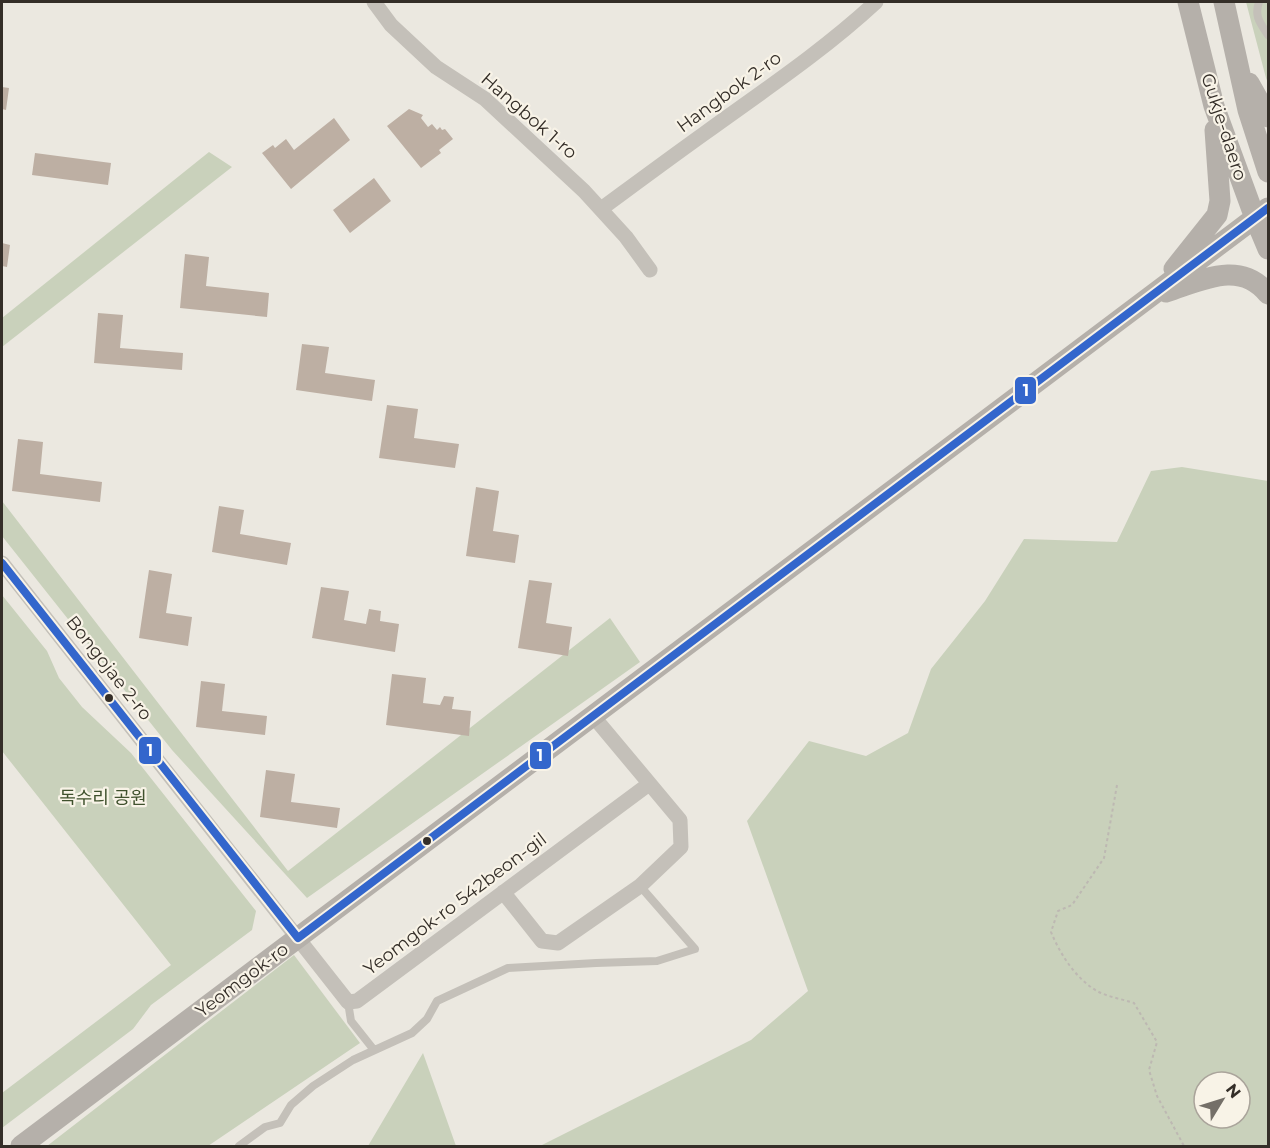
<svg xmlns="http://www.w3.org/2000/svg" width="1270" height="1148" font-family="Montserrat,'Noto Sans KR',sans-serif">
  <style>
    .green { fill: #c9d1bb; fill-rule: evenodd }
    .building { fill: #bdafa3 }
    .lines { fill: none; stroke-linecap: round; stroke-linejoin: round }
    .path { stroke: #bdb8b2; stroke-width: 2; stroke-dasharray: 3 3; stroke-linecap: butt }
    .lane { stroke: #c4c0b9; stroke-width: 8 }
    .street { stroke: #c4c0b9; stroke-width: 15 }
    .secondary { stroke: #b5b0aa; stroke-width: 21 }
    .bus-1-casing { stroke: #f8f3e7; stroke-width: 12 }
    .bus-1 { stroke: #36c; stroke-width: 8 }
    .bus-dot { fill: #342e28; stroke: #f8f3e7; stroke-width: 2 }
    .labels { text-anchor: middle; stroke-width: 4.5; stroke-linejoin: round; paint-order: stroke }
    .street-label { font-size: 18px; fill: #342e28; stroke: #f8f3e7 }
    .park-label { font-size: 18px; fill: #3f512d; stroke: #f8f3e7 }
    .line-badge { stroke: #f8f3e7; stroke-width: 2 }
    .badge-label { font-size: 16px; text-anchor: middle; font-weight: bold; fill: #fff }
  </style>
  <rect width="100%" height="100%" fill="#ebe8e0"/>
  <path class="green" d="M1246,2H1268V83L1266,78Z
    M209,152L232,167L2,347V318Z
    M1182,467L1268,481V1146H540L751,1040L808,991L747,821L809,741L866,756L908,733L931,669L985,601L1024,539L1117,542L1151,471ZM1204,1082H1240V1118H1204Z
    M2,501L288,871L610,618L640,662L307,898L172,750L2,536Z
    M2,595L47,651L59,678L82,707L131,753L256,911L252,930L151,1005L133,1029L2,1128V1093L171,965L2,751Z
    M294,955L360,1043L208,1146H47Z
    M423,1053L456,1146H368Z"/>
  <path class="building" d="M2,87L9,88L6,110L2,109Z
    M409,109L423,115L421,118L428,127L432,124L437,130L440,127L442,130L445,129L453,139L439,150L441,153L421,168L387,126Z
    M334,118L350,140L291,189L262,153L273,145L275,148L286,139L294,150Z
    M35,153L111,163L108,185L32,175Z
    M374,178L391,201L350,233L333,210Z
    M2,243L10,245L7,267L2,266Z
    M185,254L209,257L206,286L269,293L267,317L180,308Z
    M98,313L123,315L120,348L183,353L182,370L94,363Z
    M302,344L329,347L325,373L375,380L372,401L296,390Z
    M387,405L418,409L414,438L459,444L455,468L379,458Z
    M18,439L43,442L40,474L102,482L100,502L12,491Z
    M476,487L499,491L493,531L519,535L515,563L466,556Z
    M219,506L244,510L240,534L291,543L287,565L212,552Z
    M149,570L172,574L166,613L192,617L188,646L139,638Z
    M529,580L552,583L546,623L572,627L568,656L518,648Z
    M321,587L349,591L344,620L366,624L369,609L381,611L380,621L399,624L395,652L312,638Z
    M392,674L426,678L423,703L440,705L444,696L454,697L452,709L471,711L469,736L386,725Z
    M201,681L225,684L222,711L267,716L265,735L196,727Z
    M266,770L295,774L291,802L340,808L337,828L260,817Z"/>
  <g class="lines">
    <path class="path" d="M1117,785L1104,858L1072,905L1058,911L1051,932C1060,954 1076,979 1097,991C1108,997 1122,999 1134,1003L1157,1042L1149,1070L1157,1096L1184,1146"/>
    <path class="lane" d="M1259,2C1254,16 1260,23 1268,35
      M348,1002L351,1021L374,1050
      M239,1146L265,1127L280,1123L291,1105L313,1086L353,1060L412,1033L427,1019L437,1001L508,968L596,963L657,961L695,949L640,886"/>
    <path class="street" d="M374,2L391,25L436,67L485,99L584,191L626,237L650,270
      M601,209C635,184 670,158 705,133C763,91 823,51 876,2
      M2,563L348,1002L357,1001L649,784
      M503,892L542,941L558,943L640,886L681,847L680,820L593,716"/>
    <path class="secondary" d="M1188,2L1214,106L1255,218L1268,249
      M1224,2L1248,110L1268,172
      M1249,83L1268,117
      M1174,269L1217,215L1220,201L1215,130
      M1166,292C1201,281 1240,259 1268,294
      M21,1146L1268,208"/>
    <g class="bus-1-casing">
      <path id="bus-1" d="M2,563L298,938
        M298,938L1268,208"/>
    </g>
    <use href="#bus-1" class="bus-1"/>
  </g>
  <g class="bus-dot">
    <circle cx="109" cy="698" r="5"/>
    <circle cx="427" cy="841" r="5"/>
  </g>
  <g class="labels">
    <g class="street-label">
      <text transform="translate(729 92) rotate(-36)" y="6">Hangbok 2-ro</text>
      <text transform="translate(529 116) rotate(41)" y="6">Hangbok 1-ro</text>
      <text transform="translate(1224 127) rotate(72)" y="6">Gukje-daero</text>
      <text transform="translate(109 668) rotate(52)" y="6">Bongojae 2-ro</text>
      <text transform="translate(455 904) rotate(-37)" y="6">Yeomgok-ro 542beon-gil</text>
      <text transform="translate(242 980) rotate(-37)" y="6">Yeomgok-ro</text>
    </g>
    <g class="park-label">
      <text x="103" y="804">독수리 공원</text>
    </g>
  </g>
  <g class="line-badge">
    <rect x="1014" y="376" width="23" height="29" rx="6" fill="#36c"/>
    <rect x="138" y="736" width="24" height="29" rx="6" fill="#36c"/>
    <rect x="529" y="741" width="23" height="29" rx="6" fill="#36c"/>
  </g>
  <g class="badge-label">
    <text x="1026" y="396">1</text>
    <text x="150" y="756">1</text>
    <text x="540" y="761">1</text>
  </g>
  <rect width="1270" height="1148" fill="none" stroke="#342e28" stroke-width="6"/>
  <g transform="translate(1222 1100) rotate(52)"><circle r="28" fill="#f8f3e7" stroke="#aaa49b" stroke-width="1.5"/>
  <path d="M0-4.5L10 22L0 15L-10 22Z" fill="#746f68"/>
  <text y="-9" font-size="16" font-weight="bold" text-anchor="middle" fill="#342e28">N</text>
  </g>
</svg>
